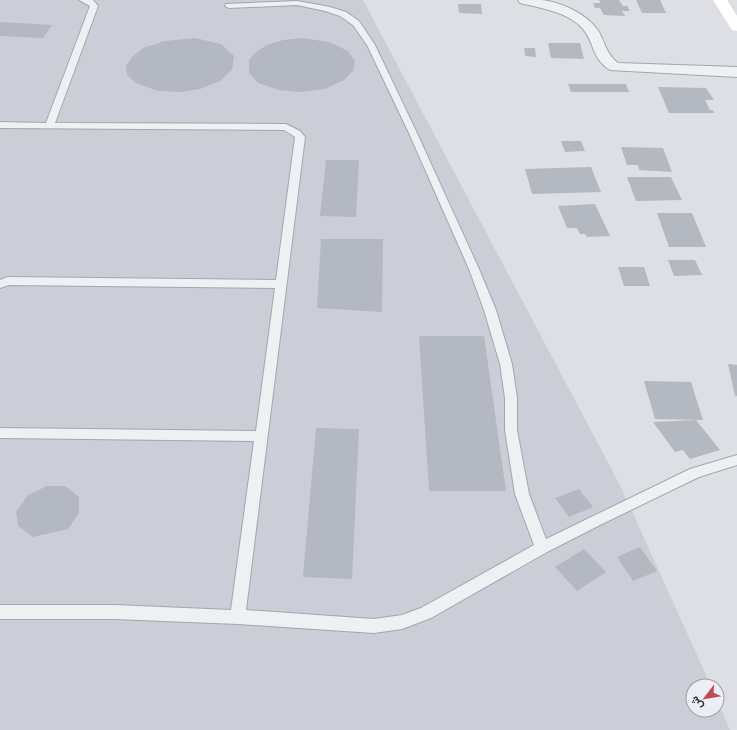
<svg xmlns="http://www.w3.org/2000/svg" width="737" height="730" font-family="Roboto,Vazirmatn,sans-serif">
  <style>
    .built { fill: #cbced6 }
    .building { fill: #b4b8c1 }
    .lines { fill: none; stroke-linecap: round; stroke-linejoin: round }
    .lane-casing { stroke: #a3a6ae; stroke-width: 2 }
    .street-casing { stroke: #a3a6ae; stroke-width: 2 }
    .lane { fill: #eff0f4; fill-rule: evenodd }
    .street { fill: #eff0f4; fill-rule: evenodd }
    .secondary { fill: #fff; fill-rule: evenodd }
  </style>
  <rect width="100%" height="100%" fill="#dddfe5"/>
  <path class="built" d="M0,0H363L621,487L711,686H693V710H717V700L730,730H0Z"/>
  <path class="building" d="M599,0H619L623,6H627L630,11H622L625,16L604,15L600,8H595L593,3H601Z
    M636,0H660L666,13H642Z
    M458,4H481L482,14L459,13Z
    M0,22L52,25L43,38L0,36Z
    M195,38L221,44L234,56L232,70L220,81L200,89L180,92L158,91L136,83L127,75L126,66L132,57L143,48L165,41Z
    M302,38L329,42L348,51L355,61L353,71L344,80L325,89L298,92L279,90L258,83L249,73V60L256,52L267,45L283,40Z
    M548,43H580L584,59L551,58Z
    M524,48H535L536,57L525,56Z
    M568,84H626L629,92H571Z
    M658,87L706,88L714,100H705L710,110H713L714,113H669Z
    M561,141H581L585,151L565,152Z
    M621,147L663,148L672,172L639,170L638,165H627Z
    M326,160H359L356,217L320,216Z
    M591,167L601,192L532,194L525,169Z
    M627,177H671L682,200L636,201Z
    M595,204L610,236L587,237L585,234H580L577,228H567L558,206Z
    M657,213H692L706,247H669Z
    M321,239H383L382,312L317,308Z
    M668,260H695L702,275L674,276Z
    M618,267H644L650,286H624Z
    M419,336H484L506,491H429Z
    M728,364L737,365V396H735Z
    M644,381L691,382L703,420L655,419Z
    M696,420L720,450L690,459L683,450L675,452L653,422Z
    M316,428L359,429L352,579L303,577Z
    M47,486H65L79,497V513L68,529L33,537L18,526L16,512L28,495Z
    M579,489L593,507L569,517L555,498Z
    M640,547L657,571L633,581L617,557Z
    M584,549L606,572L577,591L555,567Z"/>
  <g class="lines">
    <g class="lane-casing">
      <path id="lane" d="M79,0H93L98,6L55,123L286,124L300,131L305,137L246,610L374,619L402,615L421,608L534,545L515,494L505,430V398L500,364L484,310L469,269L408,131L367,45L353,25L340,16L325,11L297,5L229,8L225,6L226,4L297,1L330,7L346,12L359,21L375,45L416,131L479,269L496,310L512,364L517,398V430L529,494L546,539L690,469L737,455V465L699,477L602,524L547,552L431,618L402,629L374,633L238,624L115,619H0V605H115L231,610L254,441L0,438V428L256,431L275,288L9,285L0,288V280L8,277L276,280L295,137L284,130L0,128V122L46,123L90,6Z"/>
    </g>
    <g class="street-casing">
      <path id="street" d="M518,0C526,0 533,0 540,0C560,1 589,15 599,32C605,43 607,55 618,63L737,67V77L610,70C591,58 595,43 583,29C569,12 540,8 520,3Z"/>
    </g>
    <use href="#lane" class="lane"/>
    <use href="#street" class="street"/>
    <path class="secondary" d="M713,0H727L737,16V31L732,30Z"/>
  </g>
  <g transform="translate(705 698) rotate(239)"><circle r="19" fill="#eceef3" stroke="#9ea1a9"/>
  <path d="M0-3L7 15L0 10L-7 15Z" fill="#c14b54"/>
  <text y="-6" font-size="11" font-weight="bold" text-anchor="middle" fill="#282d3a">ش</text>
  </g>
</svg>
